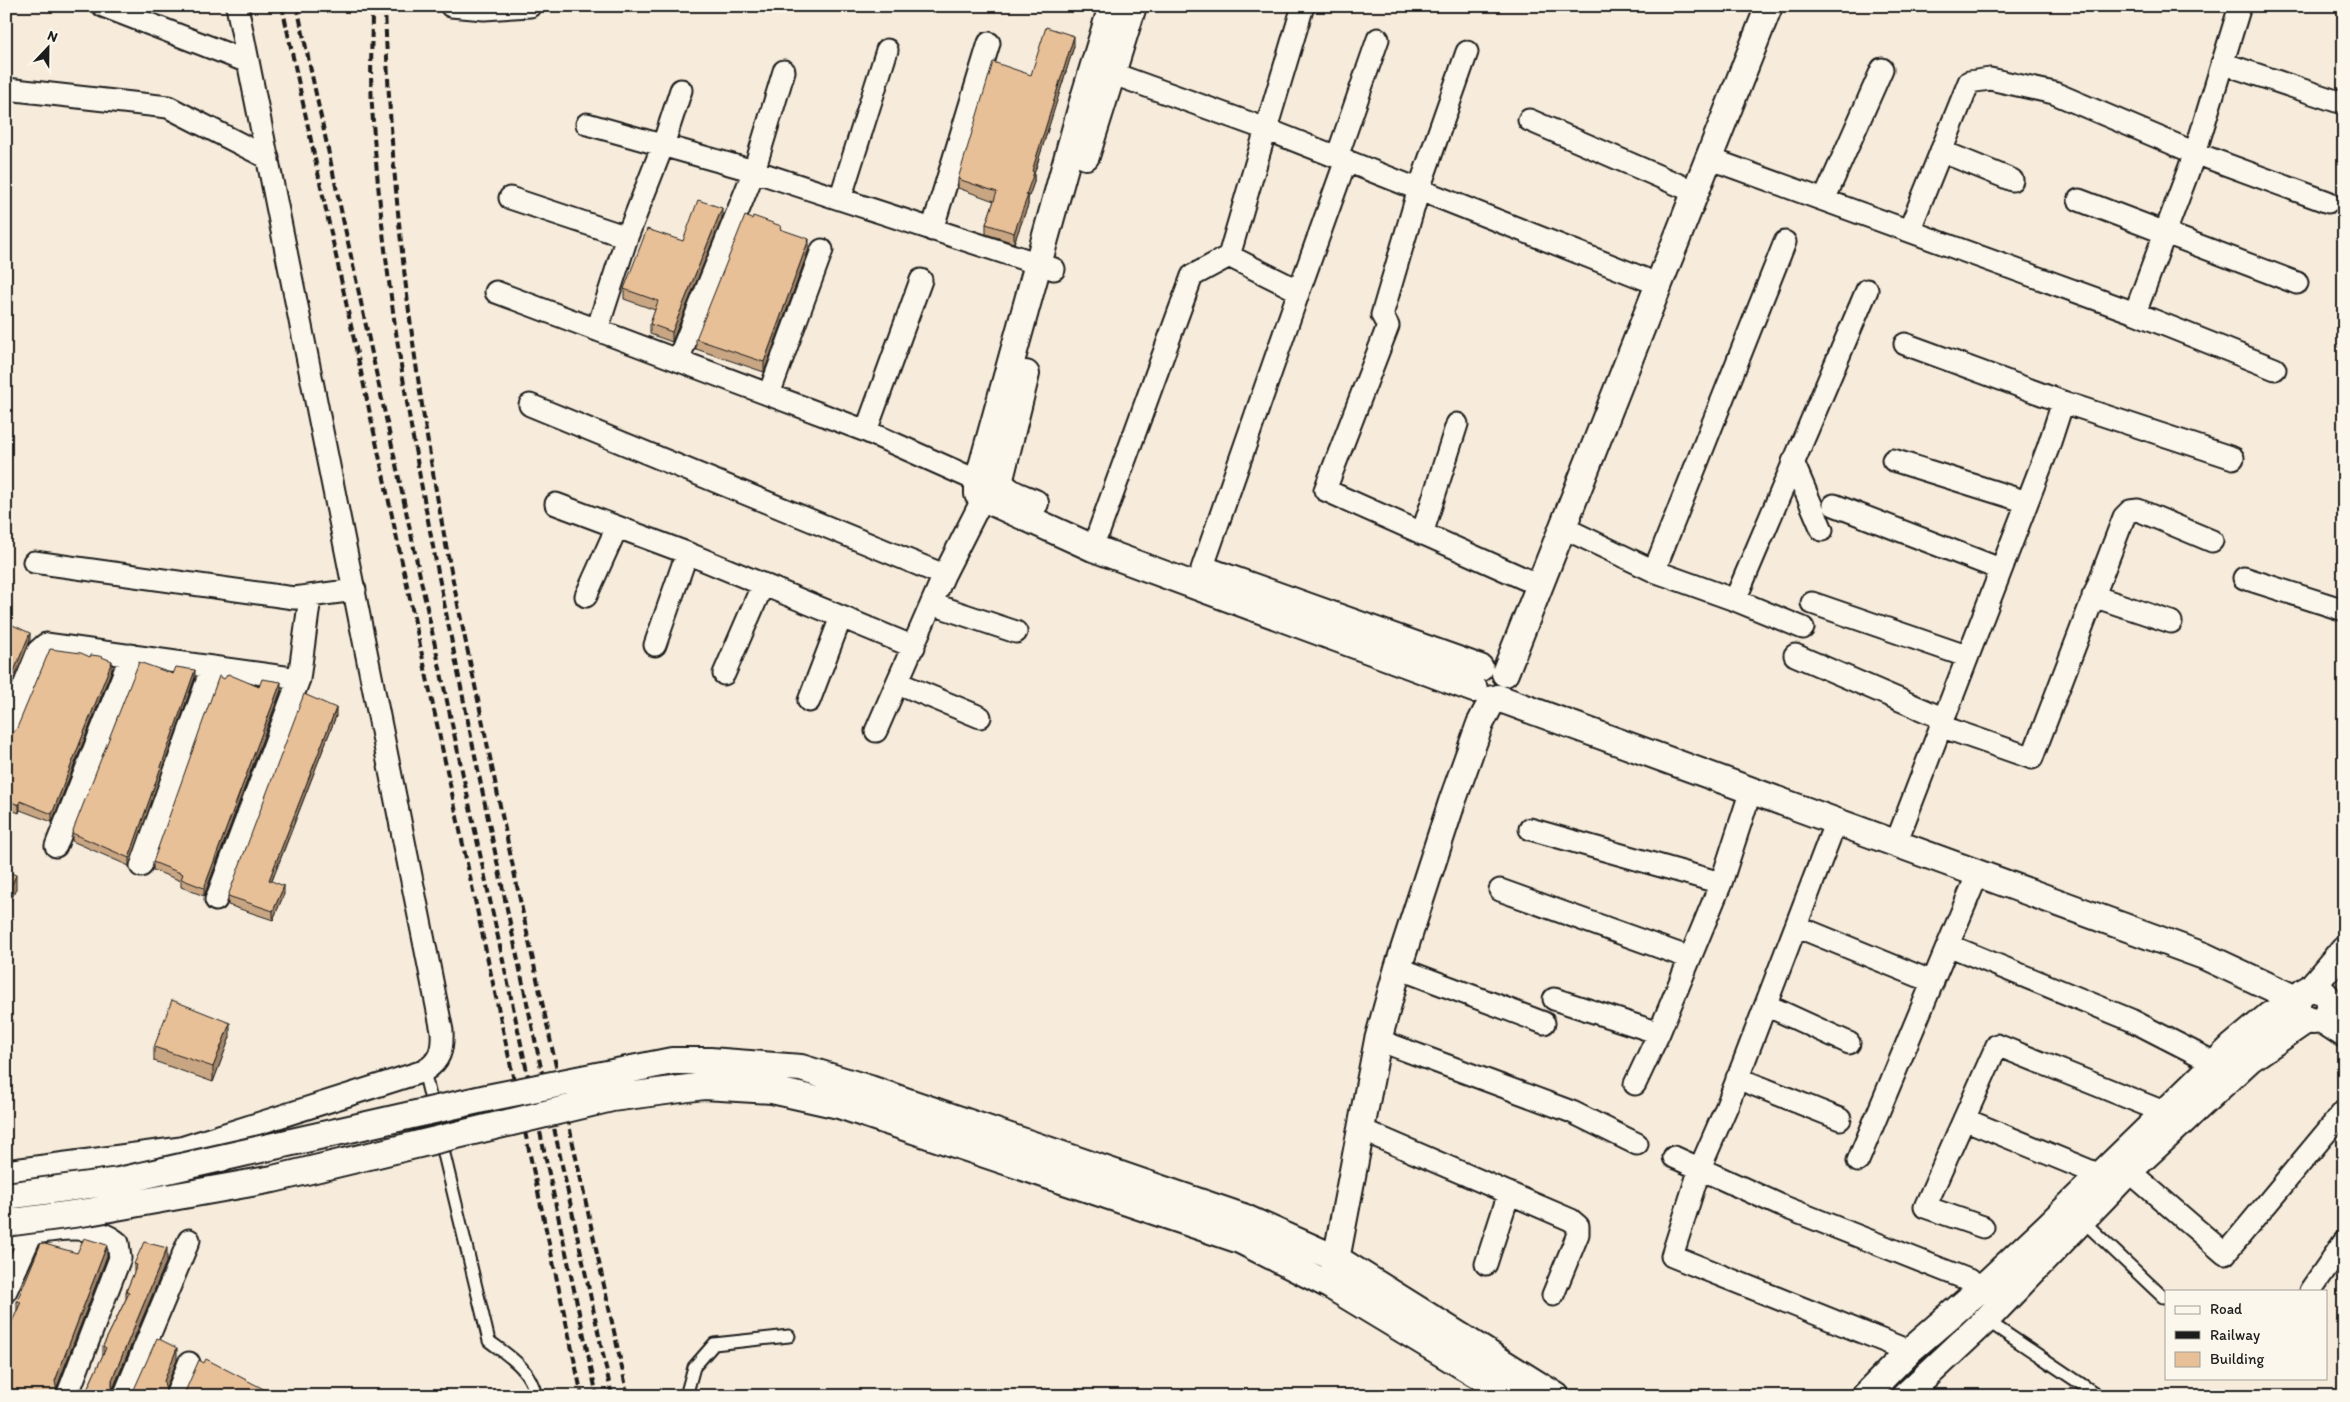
<svg xmlns="http://www.w3.org/2000/svg" width="2350" height="1402" font-family="Itim,sans-serif">
  <style>
    .lines { fill: none; stroke-linecap: round; stroke-linejoin: round }
    .service-casing { stroke: #1c1c1c; stroke-width: 15 }
    .minor-casing { stroke: #1c1c1c; stroke-width: 25 }
    .tertiary-casing { stroke: #1c1c1c; stroke-width: 30 }
    .service { stroke: #fbf7ec; stroke-width: 11 }
    .minor { stroke: #fbf7ec; stroke-width: 21 }
    .tertiary { stroke: #fbf7ec; stroke-width: 26 }
    .rail { stroke: #1c1c1c; stroke-width: 4; stroke-dasharray: 8 4; stroke-linecap: butt }
    .tertiary-bridge-casing { stroke: #1c1c1c; stroke-width: 30; stroke-linecap: butt }
    .tertiary-bridge { stroke: #fbf7ec; stroke-width: 26 }
    .wall { fill: #c8a583; stroke: #1c1c1c }
    .shaded-wall { fill: #a2866a; stroke: #1c1c1c }
    .building { fill: #e8c098; stroke: #1c1c1c }
  </style>
  <rect width="100%" height="100%" fill="#f7ecdb"/>
  <filter id="ink" filterUnits="userSpaceOnUse"><feTurbulence type="fractalNoise" baseFrequency=".02" numOctaves="2"/><feDisplacementMap in="SourceGraphic" scale="10" xChannelSelector="R" yChannelSelector="G"/><feConvolveMatrix kernelMatrix="1 2 1 2 8 2 1 2 1" color-interpolation-filters="sRGB"/></filter>
  <g filter="url(#ink)">
    <g class="lines">
      <g class="service-casing">
        <path id="service" d="M424,1071L489,1341C510,1357 530,1368 536,1396
          M2083,1221L2163,1297
          M1986,1320L2099,1396
          M686,1396L694,1367L714,1344L789,1336"/>
      </g>
      <g class="minor-casing">
        <path id="minor" d="M103,6L248,62
          M451,6L484,9L530,6
          M1467,52L1419,189L1382,315L1388,326L1325,490L1525,579
          M2222,63L2336,101
          M1111,73L1266,129L1303,6
          M6,89L168,107L268,158
          M1529,120L1695,192
          M587,124L754,171L1054,269
          M1941,151L2012,180
          M1337,157L1378,39
          M1708,158L2135,313L2275,369
          M510,198L627,237L597,330
          M840,199L887,50
          M1824,200L1882,69
          M2079,200L2297,283
          M932,230L989,43
          M1909,231L1969,82L1990,79L2054,93L2195,153L2328,202
          M627,237L663,145L681,90
          M1299,291L1346,160
          M496,292L866,431L978,481
          M2135,313L2195,153L2240,6
          M1905,344L2063,402L2233,458
          M678,360L754,171L784,71
          M769,394L822,250
          M530,405L944,575L983,498L993,486
          M866,431L921,280
          M1893,460L2027,502
          M1793,462L1822,530
          M556,504L687,553L914,647
          M1834,505L2000,569
          M1562,527L1654,571L1735,600L1803,628
          M1099,531L1192,276L1229,256
          M1422,534L1457,424
          M34,562L294,598L355,590
          M1202,569L1299,291L1229,256L1266,129L1645,279
          M1654,571L1785,242
          M2244,578L2344,610
          M586,596L617,527
          M2093,596L2171,622
          M1735,600L1867,290
          M1812,603L1966,656
          M932,604L1016,632
          M655,645L687,553
          M1795,655L1942,718
          M724,674L763,584
          M898,683L980,717
          M809,701L841,617
          M1940,726L2032,758L2124,517L2130,511L2138,510L2212,541
          M6,731L38,651L46,644L299,679
          M876,731L944,575
          M1836,821L1727,1106L1700,1168L1672,1256L1909,1351
          M1530,829L1721,883
          M1896,843L2048,448L2063,402
          M56,846L131,655
          M141,866L212,667
          M1500,890L1690,958
          M216,900L299,679L310,597
          M1796,926L1933,982
          M1948,945L2131,1020L2215,1063
          M1398,968L1544,1023
          M1554,999L1659,1033
          M1766,1005L1849,1043
          M2329,1008L2344,1017
          M2318,1020L2344,1037
          M1378,1040L1572,1112L1637,1144
          M1737,1078L1840,1119
          M1635,1084L1659,1033L1721,883L1751,790
          M1964,1119L2100,1175
          M1360,1129L1571,1220L1578,1226V1234L1553,1295
          M1674,1157L1782,1206L1984,1286L1996,1294
          M1858,1161L1978,873
          M6,1171L181,1148L424,1071C440,1061 443,1050 442,1031L237,6
          M2129,1171L2225,1254L2344,1111
          M1983,1227L1925,1207L1997,1045L2164,1112
          M6,1238C41,1233 89,1218 118,1243L120,1258L67,1396
          M1486,1264L1509,1193
          M6,1291L31,1235
          M2310,1291L2344,1242
          M124,1396L189,1240
          M176,1396L189,1363"/>
      </g>
      <g class="tertiary-casing">
        <path id="tertiary" d="M1112,6L1084,98L978,481V494L983,498L1093,548L1474,689
          M1086,156L1133,6
          M1026,374L1000,479C1004,494 1022,497 1035,503
          M1211,572L1480,668
          M1505,673L1769,6
          M1498,698L2204,956L2298,1000
          M2310,989L2344,949
          M2297 1005a16 16 0 1 1 32 0a16 16 0 1 1-32 0Z
          M1243,1217L1337,1259L1556,1396
          M1240,1240L1331,1286L1513,1396
          M1331,1286L1378,1040L1398,968L1452,802L1480,724L1493,699
          M1865,1396L1909,1351L1984,1286L2047,1227L2232,1047L2270,1015L2297,1004
          M1905,1396L1986,1320L2129,1171L2250,1059L2308,1019"/>
      </g>
      <use href="#service" class="service"/>
      <use href="#minor" class="minor"/>
      <use href="#tertiary" class="tertiary"/>
      <path class="rail" d="M282,6L582,1396
        M297,6L597,1396
        M372,6C372,39 370,73 372,106C384,307 424,505 464,702C511,933 562,1164 612,1396
        M385,6C390,174 409,341 439,507C453,586 471,665 487,743C532,961 581,1178 628,1396"/>
      <g class="tertiary-bridge-casing">
        <path id="tertiary-bridge" d="M6,1196L119,1181L487,1098L672,1061H710L801,1068L870,1089L1243,1217
          M6,1223L88,1212L273,1179L612,1098L704,1086L772,1090L839,1105L1240,1240"/>
      </g>
      <use href="#tertiary-bridge" class="tertiary-bridge"/>
    </g>
    <path class="wall" d="M1074,46L1034,174V182L1028,199V205L1014,243L986,234V224L994,201L958,188V179Z
      M722,218L672,342L650,334V324L655,310L624,299V289L683,241Z
      M781,229L809,249L764,372L696,349V339Z
      M112,669L52,822L20,810L19,813L6,808V734L13,733Z
      M173,674L195,677L129,866L72,841V833Z
      M224,679L259,687L281,690L204,896L181,887V881L153,870V862Z
      M336,716L272,881L284,894L273,920L228,905V896Z
      M230,1037L213,1082L154,1061V1047Z
      M77,1253L107,1256L56,1389L6,1396L17,1309V1301Z
      M167,1260L113,1390L114,1393L74,1395L87,1390L103,1355V1346L126,1299V1292L134,1273V1264Z"/>
    <path class="shaded-wall" d="M1074,36V46L1034,174V182L1028,199V205L1014,243V233L1026,195L1032,171Z
      M722,208V218L672,342V332Z
      M809,239V249L764,372V362Z
      M30,633V641L6,698V690Z
      M112,661V669L52,822V814Z
      M195,670V677L129,866V858Z
      M281,682V690L204,896V888Z
      M336,708V716L269,888V880Z
      M20,801V810L19,813V805Z
      M16,875V889L6,912V898Z
      M284,886V894L273,920V911Z
      M230,1023V1037L213,1082V1067Z
      M107,1245V1256L55,1392V1381Z
      M167,1248V1260L112,1391V1380Z
      M177,1348V1360L164,1392V1381Z"/>
    <path class="building" d="M1046,27L1074,36L1032,171L1034,172L1026,195H1028L1014,233L986,224L997,192L958,179L993,62L1031,75Z
      M698,200L722,208L672,332L650,324L658,301L624,289L647,229L683,241Z
      M745,216L752,219L753,216L781,226L780,229L809,239L764,362L696,339Z
      M6,622L30,633L6,690Z
      M50,649L81,653L90,657L91,655L99,656L112,661L52,814L20,801L19,805L6,800V734L13,733L17,728Z
      M139,662L173,674L176,667L195,670L129,858L72,833Z
      M228,674L259,687L262,679L281,682L204,888L181,879L183,874L153,862L219,676L224,679Z
      M304,694L336,708L269,880L284,886L273,911L228,896Z
      M6,871L16,875L6,898Z
      M172,1000L230,1023L213,1067L154,1047Z
      M84,1238L107,1245L55,1381L57,1392L62,1396H6V1335L21,1302L17,1301L41,1243L77,1253Z
      M144,1242L167,1248L112,1380V1387L114,1393L122,1396H69L74,1395L79,1388L87,1390L106,1348L103,1346L129,1293L126,1292L137,1265L134,1264Z
      M157,1338L177,1348L164,1381L166,1392L170,1396H129L132,1394Z
      M206,1359L277,1396H181L184,1394L199,1360L204,1363Z"/>
  </g>
  <rect width="2350" height="1402" fill="none" stroke="#fbf7ec" stroke-width="25"/>
  <rect x="12" y="12" width="2325" height="1377" fill="none" stroke="#1c1c1c" stroke-width="2" filter="url(#ink)"/>
  <rect x="2165" y="1290" width="162" height="90" fill="#fbf7ec" stroke="#a29f99"/>
  <rect x="2175" y="1306" width="25" height="8" fill="#fbf7ec" stroke="#a29f99"/>
  <text x="2210" y="1314" font-size="15" fill="#1c1c1c">Road</text>
  <rect x="2175" y="1331" width="25" height="8" fill="#1c1c1c" stroke="#a29f99"/>
  <text x="2210" y="1340" font-size="15" fill="#1c1c1c">Railway</text>
  <rect x="2175" y="1352" width="25" height="15" fill="#e8c098" stroke="#a29f99"/>
  <text x="2210" y="1364" font-size="15" fill="#1c1c1c">Building</text>
  <g transform="translate(48 48) rotate(22)" stroke="#fbf7ec" stroke-width="4" paint-order="stroke">
  <path d="M0-4L9 19L0 12L-9 19Z" fill="#1c1c1c"/>
  <text y="-8" font-size="14" font-weight="bold" text-anchor="middle" fill="#1c1c1c">N</text>
  </g>
</svg>
